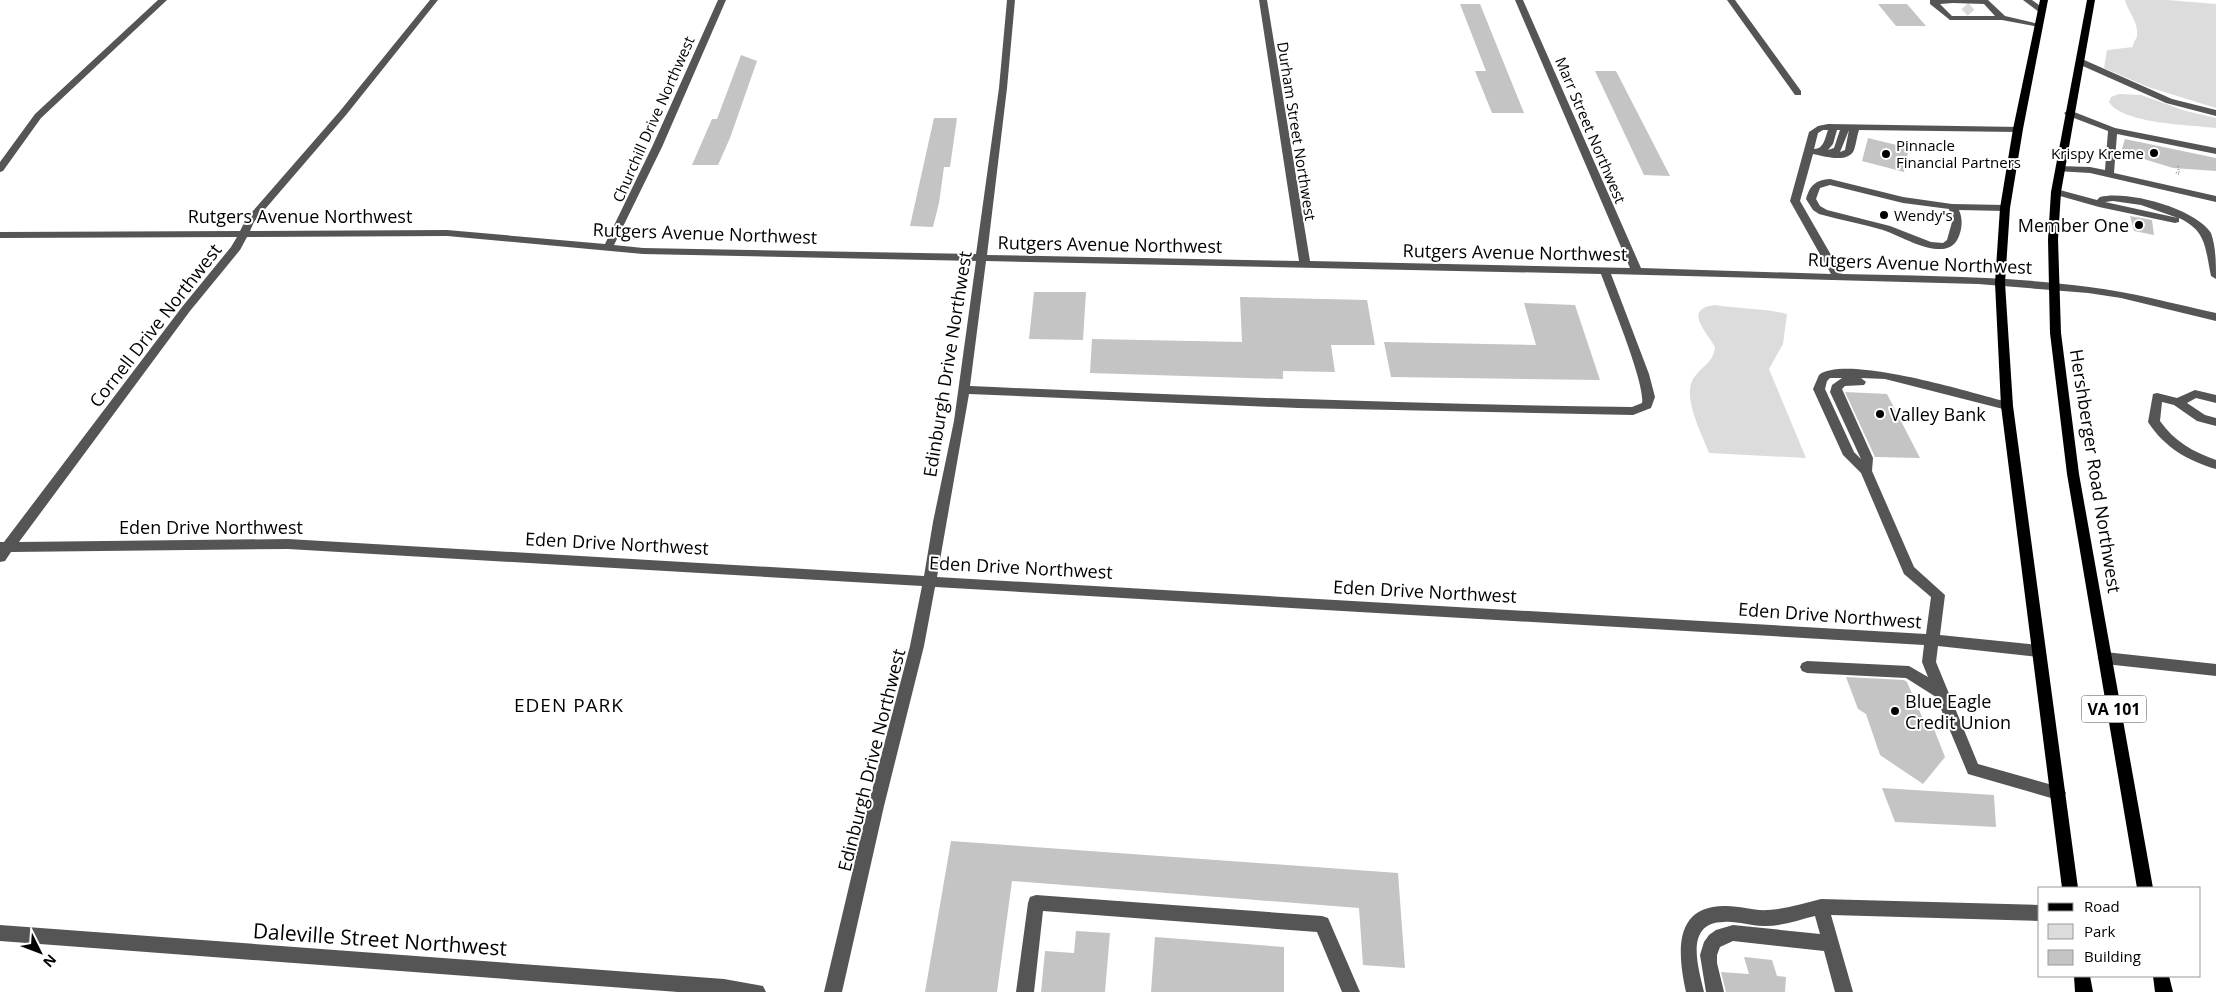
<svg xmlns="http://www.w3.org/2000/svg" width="2216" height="992" font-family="'Open Sans',sans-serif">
<rect width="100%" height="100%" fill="#fff"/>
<!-- green -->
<g fill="#dcdcdc">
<path d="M2125 0H2167L2216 4V108L2148 87 2104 68 2107 50 2133 47C2133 42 2136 40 2137 36 2139 22 2128 12 2125 0Z"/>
<path d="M2119 94 2141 95 2186 111 2216 118V128C2192 125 2122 124 2109 102L2111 97Z"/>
<path d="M1715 305C1739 309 1764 308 1787 314L1783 344 1769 369 1806 458 1709 453C1702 433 1679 393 1696 375 1705 364 1713 362 1715 347 1707 332 1682 309 1715 305Z"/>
</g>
<!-- building -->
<g fill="#c4c4c4">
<polygon points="1460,4 1480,4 1524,113 1492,113 1475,71 1486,71"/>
<polygon points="1878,4 1907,4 1926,26 1896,26"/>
<polygon points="741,55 757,61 730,138 718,165 692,165 712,119 717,119"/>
<polygon points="1595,71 1616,71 1670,176 1644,175"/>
<polygon points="934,118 957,118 950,167 944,167 939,203 933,227 910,226"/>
<polygon points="1868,138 1909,148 1904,172 1862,161"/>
<polygon points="2125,139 2216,158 2216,171 2173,168 2121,152"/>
<polygon points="2130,216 2152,220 2154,235 2134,231"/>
<polygon points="1034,292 1086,292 1083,340 1029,339"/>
<polygon points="1240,297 1367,300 1375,345 1331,345 1335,372 1283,371 1283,379 1090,373 1092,339 1242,342"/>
<polygon points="1524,303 1575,305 1600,380 1391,377 1384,342 1536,345"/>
<polygon points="1845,392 1887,394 1920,458 1875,457"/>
<polygon points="1846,677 1904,680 1907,682 1923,719 1932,724 1945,757 1923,784 1880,755 1866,714 1858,709"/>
<polygon points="1882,788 1994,795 1996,827 1895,822"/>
<polygon points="951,841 1398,873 1405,968 1363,965 1359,908 1012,881 997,992 925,992"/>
<polygon points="1076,931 1110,933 1105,992 1041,992 1045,951 1074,953"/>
<polygon points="1155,937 1284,947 1284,992 1151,992"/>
<polygon points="1744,957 1772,960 1777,976 1786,977 1785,992 1726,992 1721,972 1749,974"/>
</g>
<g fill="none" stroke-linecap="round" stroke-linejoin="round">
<!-- minor-tunnel -->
<polyline stroke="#d9d9d9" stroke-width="9" stroke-dasharray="9 4.5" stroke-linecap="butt" points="1965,6 1973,15"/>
<!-- path -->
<polyline stroke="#777" stroke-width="2.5" stroke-dasharray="0.5 2" stroke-linecap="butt" points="2176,173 2179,174 2178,165"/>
<!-- minor -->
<g fill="#555" fill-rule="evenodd">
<polygon points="158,0 167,0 41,118 3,171 0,172 0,162 35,114"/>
<path d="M430 0H438L346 115 254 222 250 231 447 230 605 244 652 147 718 0H726L662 147 614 245 643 248 976 254 999 88 1007 0H1015L1007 88 987 255 1299 261 1259 0H1267L1310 261 1630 268 1515 0H1523L1641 268 1831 274 1790 201 1809 132 1818 126 1828 124 2021 127V131L2018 132 1859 130C1857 136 1856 144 1854 150 1848 164 1823 156 1813 154L1800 201 1842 274C1924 276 2008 276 2089 287 2132 292 2174 304 2216 313V321L2121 298 2088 293 1978 284 1611 274 1649 374 1655 397 1651 408 1633 415 1298 408 969 394 937 577 1926 634 1931 597 1904 574 1861 473 1843 455 1813 389 1819 375C1846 354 1972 393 2007 402L2013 406 2007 410 1885 379 1861 378 1866 382 1864 385 1845 386 1842 389 1873 458 1872 471 1914 567 1945 595 1940 635 2039 645 2044 647 2046 651 2044 655 2039 657 1938 646 1936 662 1978 764 2063 788 2066 793 2063 798 2058 800 1968 774 1936 697 1906 678 1807 673 1802 671 1800 667 1802 663 1807 661 1909 666 1928 677 1922 662 1924 645 935 587 924 646 884 806 842 992H824L868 806 910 646 922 586 288 549 11 552 5 561 0 562V542H4L182 307 231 247 237 237 0 238V232L240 231 246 219 340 111ZM1823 130H1828C1825 138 1824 149 1814 149L1818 133ZM1837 130H1840L1834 148 1828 150 1833 144ZM1849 130 1845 150 1840 152ZM447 236 643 254 976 261 954 421 933 522 924 576 288 539 19 542 190 311 240 250 247 237ZM986 261 1601 274C1609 296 1646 385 1642 403L1632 407C1411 404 1191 396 970 386ZM1830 378H1842L1832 385 1830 392 1861 459 1854 452 1825 389 1827 381Z"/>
<polygon points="1727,0 1735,0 1801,91 1801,95 1795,95"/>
<path d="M1930 0H1988L2005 16 2043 25 2039 27 2002 20H1950L1930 4ZM1953 3 1984 4 1995 16H1952L1940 4Z"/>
<polygon points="2023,0 2032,0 2046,10 2039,12"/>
<polygon points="2076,59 2082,59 2172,99 2216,110 2216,116 2166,103 2076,63"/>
<polygon points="2069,110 2115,128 2216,148 2216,154 2117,134 2114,173 2216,196 2216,202 2090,173 2056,171 2056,167 2059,166 2090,167 2105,170 2108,131 2066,115 2064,113"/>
<path d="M1830 179 1903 197 1952 204 2005 205 2010 208 2005 211 1959 210C1963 219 1962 228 1959 236 1948 266 1902 236 1883 230 1862 224 1841 220 1819 214L1813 210 1806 199C1810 185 1816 180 1830 179ZM1830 185 1903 203 1949 209 1952 222 1947 240 1943 243 1931 242 1890 226 1827 210 1820 206 1816 199 1820 188Z"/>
<path d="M2056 189 2097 200 2100 197C2127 190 2195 208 2211 233 2216 247 2216 264 2216 279L2211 276C2205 248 2207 231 2179 218V222L2175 223 2099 207 2053 194V190ZM2113 201 2141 205 2178 218 2105 202Z"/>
<path d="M2195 390 2216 395V403L2196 398 2187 403 2205 415 2216 418V426L2197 421 2174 405 2162 402 2160 421C2174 441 2193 452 2216 460V469C2188 461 2164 447 2148 422L2153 394 2157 393 2177 398Z"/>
<polygon points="2105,652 2216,664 2216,676 2105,664 2100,662 2098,658 2100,654"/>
<polygon points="1036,895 1322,916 1328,918 1360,992 1342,992 1317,932 1043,911 1034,992 1016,992 1028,903 1030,897"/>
<path d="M1821 899 2040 905V921L1831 915 1853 992H1835L1824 951 1733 941 1720 947 1717 955V963L1724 992H1706L1700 955 1704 942 1709 935 1716 930 1733 925 1820 934 1815 916C1798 920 1780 927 1763 926 1750 926 1737 921 1724 922 1684 922 1698 967 1704 992H1686C1678 955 1672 905 1726 906 1741 906 1754 911 1768 910 1786 909 1804 903 1821 899Z"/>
<polygon points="0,925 724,979 763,986 766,992 678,992 0,941"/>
</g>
<!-- major -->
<g fill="#000" fill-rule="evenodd">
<polygon points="2040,0 2048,0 2023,129 2010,208 2005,283 2013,406 2078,888 2062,888 2001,406 1995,283 2000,208 2013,129"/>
<polygon points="2087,0 2095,0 2061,192 2058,239 2061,333 2079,474 2153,888 2137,888 2067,474 2050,333 2048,239 2051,192"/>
<polygon points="2074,976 2090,976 2093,992 2075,992"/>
<polygon points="2153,976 2169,976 2173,992 2155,992"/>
</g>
</g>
<!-- markers -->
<g fill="#000" stroke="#fff" stroke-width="2">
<circle cx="2154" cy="153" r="5"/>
<circle cx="1886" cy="154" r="5"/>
<circle cx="1884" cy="215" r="5"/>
<circle cx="2139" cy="225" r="5"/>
<circle cx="1880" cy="414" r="5"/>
<circle cx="1895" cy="711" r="5"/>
</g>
<g text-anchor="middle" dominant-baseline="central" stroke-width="4" stroke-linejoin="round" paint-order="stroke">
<!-- far-street labels -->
<g font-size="15" fill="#000" stroke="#fff">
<text transform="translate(653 119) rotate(-66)">Churchill Drive Northwest</text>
<text transform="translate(1591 130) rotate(67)">Marr Street Northwest</text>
<text transform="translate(1297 131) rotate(81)">Durham Street Northwest</text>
</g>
<!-- far-poi labels -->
<g font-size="15" fill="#000" stroke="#fff" text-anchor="start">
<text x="1896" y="145">Pinnacle<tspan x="1896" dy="17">Financial Partners</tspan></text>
<text x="2144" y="153" text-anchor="end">Krispy Kreme</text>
<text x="1894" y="215">Wendy's</text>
</g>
<!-- shield labels -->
<rect fill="#fff" stroke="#4c4c4c" stroke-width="1" x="2081.5" y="695.5" width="65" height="27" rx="4"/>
<g font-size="16" font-weight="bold" fill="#000">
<text x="2114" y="709">VA 101</text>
</g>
<!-- street labels -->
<g font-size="18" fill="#000" stroke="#fff">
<text x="300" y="216">Rutgers Avenue Northwest</text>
<text transform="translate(705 233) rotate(2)">Rutgers Avenue Northwest</text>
<text transform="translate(1110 244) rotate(1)">Rutgers Avenue Northwest</text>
<text transform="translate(1515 252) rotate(1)">Rutgers Avenue Northwest</text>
<text transform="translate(1920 263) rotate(2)">Rutgers Avenue Northwest</text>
<text transform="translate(155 325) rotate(-52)">Cornell Drive Northwest</text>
<text transform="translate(947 364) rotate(-81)">Edinburgh Drive Northwest</text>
<text transform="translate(2096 471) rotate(81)">Hershberger Road Northwest</text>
<text x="211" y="527">Eden Drive Northwest</text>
<text transform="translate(617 543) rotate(3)">Eden Drive Northwest</text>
<text transform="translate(1021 567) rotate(3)">Eden Drive Northwest</text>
<text transform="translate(1425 591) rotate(3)">Eden Drive Northwest</text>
<text transform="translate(1830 615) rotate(4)">Eden Drive Northwest</text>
<text transform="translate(871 760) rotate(-76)">Edinburgh Drive Northwest</text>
</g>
<!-- poi labels -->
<g font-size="18" fill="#000" stroke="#fff" text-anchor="start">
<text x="2129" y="225" text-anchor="end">Member One</text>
<text x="1890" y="414">Valley Bank</text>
<text x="1905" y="701">Blue Eagle<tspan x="1905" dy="21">Credit Union</tspan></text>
</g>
<!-- neighbourhood labels -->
<g font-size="19" letter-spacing="1" fill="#000" stroke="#fff">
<text x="569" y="705">EDEN PARK</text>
</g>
<!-- near-street labels -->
<g font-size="21" fill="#000" stroke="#fff">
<text transform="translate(380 939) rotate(4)">Daleville Street Northwest</text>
</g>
</g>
<!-- legend -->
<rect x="2038" y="887" width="162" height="90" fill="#ffffff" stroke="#999999"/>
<rect x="2048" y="903" width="25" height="8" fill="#000000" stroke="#999999"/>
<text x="2084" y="912" font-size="15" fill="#000000">Road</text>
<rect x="2048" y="924" width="25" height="15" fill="#dcdcdc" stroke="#999999"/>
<text x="2084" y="937" font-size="15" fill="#000000">Park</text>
<rect x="2048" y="950" width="25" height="15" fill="#c4c4c4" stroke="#999999"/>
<text x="2084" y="962" font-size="15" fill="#000000">Building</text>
<!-- north arrow -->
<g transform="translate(40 952) rotate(132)" stroke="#ffffff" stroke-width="4" paint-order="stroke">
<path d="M0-4L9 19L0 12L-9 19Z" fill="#000000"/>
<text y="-8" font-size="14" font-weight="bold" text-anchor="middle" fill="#000000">N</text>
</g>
</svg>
